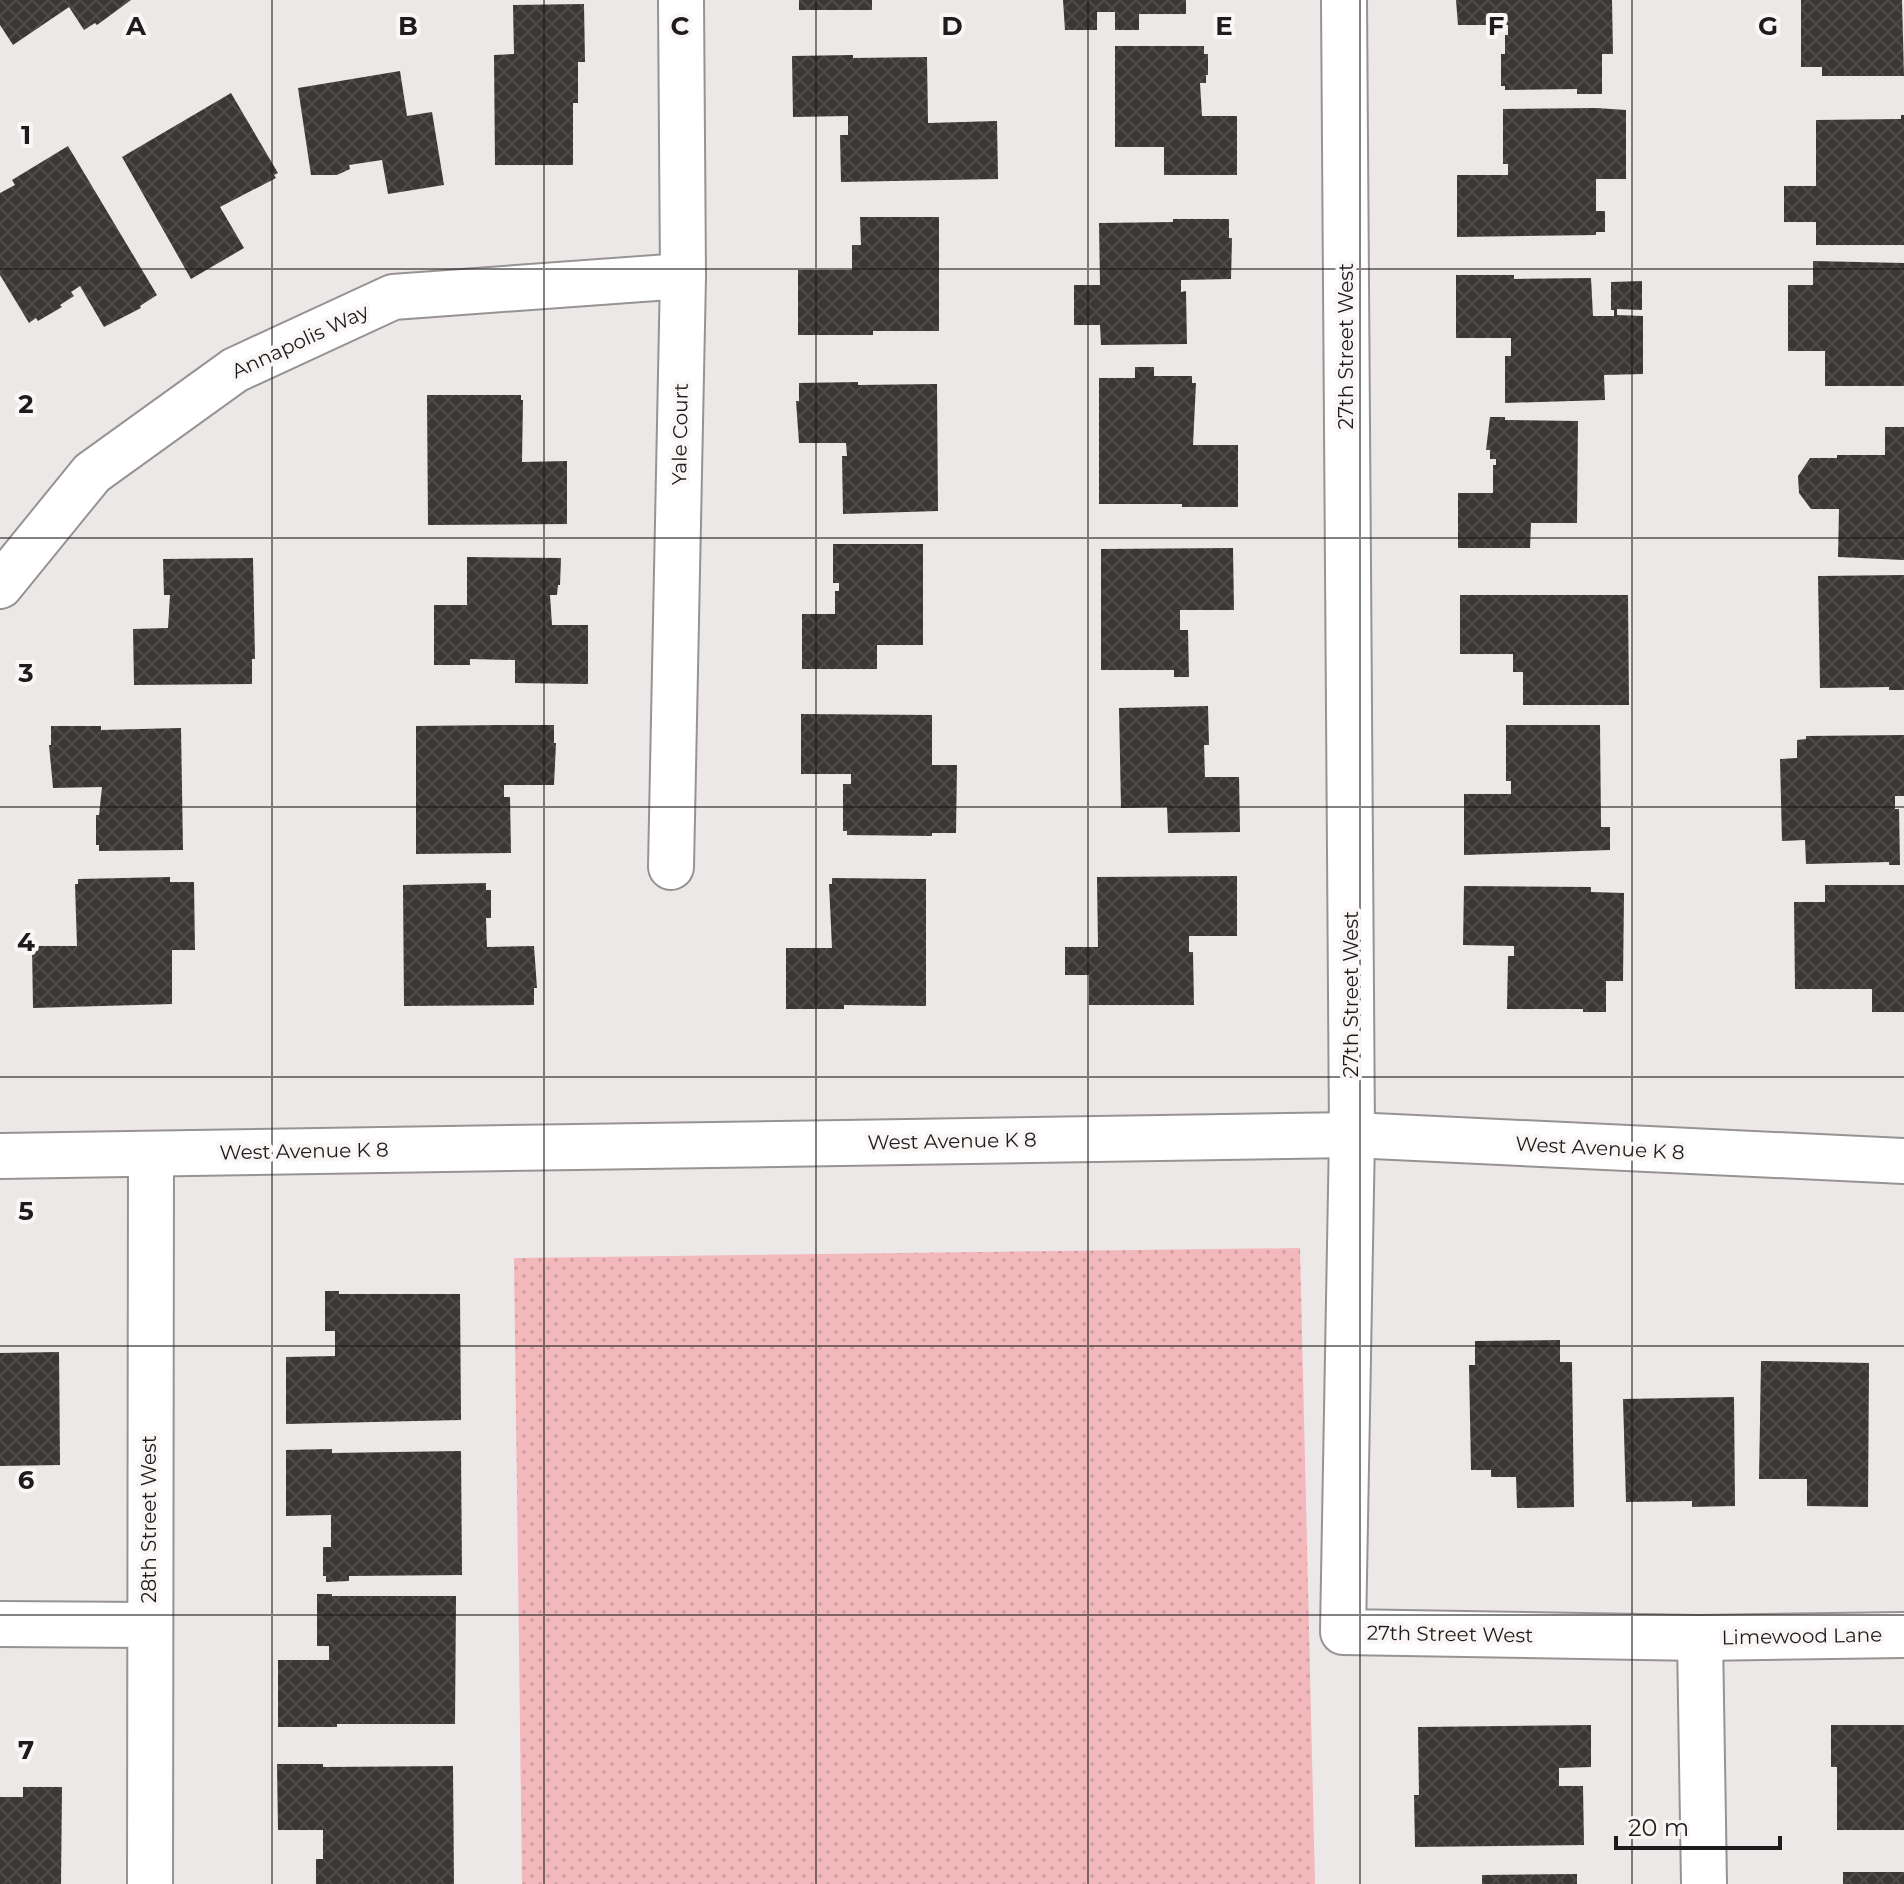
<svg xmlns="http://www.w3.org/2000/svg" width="1904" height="1884" font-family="Montserrat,sans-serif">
<defs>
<pattern id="grass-dots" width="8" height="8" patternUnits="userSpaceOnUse" patternTransform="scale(2)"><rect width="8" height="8" fill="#f3b8bc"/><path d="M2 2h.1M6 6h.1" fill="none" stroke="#d09ea1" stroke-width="1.8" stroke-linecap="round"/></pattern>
<pattern id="building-cross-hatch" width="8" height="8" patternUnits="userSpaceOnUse" patternTransform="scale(2)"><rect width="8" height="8" fill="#3b3737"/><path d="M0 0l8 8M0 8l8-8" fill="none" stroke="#4e4b4b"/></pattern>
</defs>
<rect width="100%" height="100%" fill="#ede8e8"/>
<!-- grass -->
<polygon fill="url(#grass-dots)" points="1300,1248 1315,1884 522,1884 514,1258"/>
<!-- building -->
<g fill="url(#building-cross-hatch)">
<polygon points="0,0 131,0 97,25 95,23 84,30 69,7 13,45 0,25"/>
<rect x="799" y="0" width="73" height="10"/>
<polygon points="1063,0 1186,0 1186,14 1139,14 1139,30 1115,30 1115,12 1097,12 1097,30 1065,30"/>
<polygon points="1456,0 1612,0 1613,54 1602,54 1602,94 1577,94 1577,89 1505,90 1505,86 1501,86 1501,54 1505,54 1505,35 1508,35 1508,25 1458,25"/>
<polygon points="1801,0 1902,0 1904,76 1822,76 1822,67 1801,67"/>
<polygon points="584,4 585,62 578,62 578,103 573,103 573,165 495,165 494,55 514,54 513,5"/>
<polygon points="1115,46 1204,46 1204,54 1208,54 1208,75 1206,75 1206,83 1200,83 1202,116 1237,116 1237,175 1164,175 1164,147 1115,147"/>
<polygon points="853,55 853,58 927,57 928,123 997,121 998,179 841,182 840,135 848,135 848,116 793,117 792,56"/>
<polygon points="400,71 407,116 432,112 444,185 388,194 382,160 349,165 350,169 337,175 311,175 298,88"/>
<polygon points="231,93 278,173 274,175 276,178 220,207 244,248 191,279 122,157"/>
<polygon points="1596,108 1626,110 1626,179 1596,179 1596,211 1605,211 1605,232 1596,232 1596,235 1457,237 1457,175 1508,175 1508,164 1503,164 1503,109"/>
<polygon points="1901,115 1904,115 1904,245 1816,245 1816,222 1784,222 1784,186 1816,186 1816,120 1901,119"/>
<polygon points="68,146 157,295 140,306 141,308 104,327 80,286 71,292 74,296 60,305 62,307 38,321 36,318 29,323 0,275 0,193 15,185 12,180"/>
<polygon points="860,217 939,217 939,331 873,331 873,335 798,335 798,270 852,270 852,245 861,245"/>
<polygon points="1173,219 1229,219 1229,238 1232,238 1231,279 1181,280 1181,292 1186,291 1187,344 1101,345 1100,325 1074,325 1074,285 1100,285 1099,223 1173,222"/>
<polygon points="1813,261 1904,263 1904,386 1825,386 1825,351 1788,351 1788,285 1813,285"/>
<polygon points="1456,275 1514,275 1514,279 1591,278 1593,316 1614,316 1614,310 1611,310 1611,282 1642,281 1642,310 1617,309 1617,315 1643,316 1643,374 1604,375 1605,400 1505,403 1505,356 1511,356 1511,338 1456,338"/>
<polygon points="1135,367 1154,367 1154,376 1192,376 1192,383 1196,383 1193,445 1238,445 1238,507 1182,507 1182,504 1099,504 1099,378 1135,378"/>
<polygon points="858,382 858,385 937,384 938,511 843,514 842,456 847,456 846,443 799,443 796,401 799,401 799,383"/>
<polygon points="427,395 521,395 521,400 523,400 522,462 567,461 567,524 428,525"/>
<polygon points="1490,417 1505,417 1505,420 1578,421 1577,523 1531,523 1530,548 1458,548 1458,493 1493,493 1493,465 1496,465 1496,459 1490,459 1490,450 1486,450"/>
<polygon points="1885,427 1904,427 1904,560 1838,557 1839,509 1811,509 1799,493 1798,476 1810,458 1837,458 1837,455 1885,455"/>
<polygon points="833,544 923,544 923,645 877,645 877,669 802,669 802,614 835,614 835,591 839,591 839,583 833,583"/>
<polygon points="1233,548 1234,610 1180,610 1180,630 1188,630 1189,677 1174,677 1174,670 1101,670 1101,549"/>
<polygon points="467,557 561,558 560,585 558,585 557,595 550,595 552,625 588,625 588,684 515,683 515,660 470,659 470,665 434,665 434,605 467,605"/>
<polygon points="253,558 255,659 252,659 252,684 134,685 133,629 168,628 170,595 164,595 163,559"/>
<polygon points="1904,575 1904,690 1889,690 1889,687 1820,688 1818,576"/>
<polygon points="1460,595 1628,595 1629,705 1523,705 1523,672 1513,672 1513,654 1460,654"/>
<polygon points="1208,706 1209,745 1204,745 1205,777 1239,777 1240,832 1168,833 1167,807 1121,808 1119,708"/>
<polygon points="801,714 932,715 932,765 957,765 956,833 932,833 932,836 847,835 847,831 843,831 843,784 851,784 851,774 801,774"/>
<polygon points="500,725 554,725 554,743 556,743 554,785 504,785 504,797 510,797 511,853 416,854 416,726"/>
<polygon points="1506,725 1600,725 1601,827 1610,827 1610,850 1464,855 1464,794 1511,794 1511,781 1506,781"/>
<polygon points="51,726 101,726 101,730 181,728 183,850 99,851 99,845 96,845 96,815 99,815 102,787 53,788 49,745 51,745"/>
<polygon points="1904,735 1904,796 1895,796 1895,809 1899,809 1900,865 1889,865 1889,862 1806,864 1805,840 1782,841 1780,759 1797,758 1797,740 1806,739 1806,736"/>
<polygon points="1237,876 1237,936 1189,936 1189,952 1193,952 1194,1005 1089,1005 1089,975 1065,975 1065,947 1098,947 1097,877"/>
<polygon points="170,877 170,882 194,882 195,950 172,950 172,1004 33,1008 32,946 77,946 75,884 78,884 78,879"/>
<polygon points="832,878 926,879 926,1006 844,1005 844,1009 786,1009 786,948 832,948 829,884 832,884"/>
<polygon points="486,883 486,890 491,890 491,918 486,918 487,947 534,946 537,988 534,988 534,1005 404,1006 403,885"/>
<polygon points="1825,885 1904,885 1904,1012 1872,1012 1872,989 1795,989 1794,902 1825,902"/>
<polygon points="1464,886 1591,887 1591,892 1624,893 1623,981 1606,981 1606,1012 1583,1012 1583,1009 1507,1009 1508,956 1514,956 1514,946 1463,945"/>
<polygon points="325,1291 339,1291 339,1294 460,1294 461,1420 286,1424 286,1357 335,1356 335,1331 325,1331"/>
<polygon points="1560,1340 1560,1362 1572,1362 1574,1507 1517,1508 1516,1477 1491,1477 1491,1470 1471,1470 1469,1365 1475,1365 1475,1341"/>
<polygon points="59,1352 60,1465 0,1466 0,1353"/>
<polygon points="1761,1361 1869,1363 1868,1507 1807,1506 1807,1479 1759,1479"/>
<polygon points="1734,1397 1735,1506 1692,1507 1692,1501 1626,1502 1623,1399"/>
<polygon points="332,1449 332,1453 461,1451 462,1575 349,1576 349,1581 326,1582 326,1576 323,1576 323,1547 331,1547 331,1515 286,1516 286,1450"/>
<polygon points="317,1594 332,1594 332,1596 456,1596 455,1724 337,1724 337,1727 278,1727 278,1660 329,1660 329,1646 317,1646"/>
<polygon points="1591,1725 1591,1767 1559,1768 1559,1786 1583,1786 1584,1845 1415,1847 1414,1795 1419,1795 1418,1727"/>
<polygon points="1831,1725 1904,1725 1904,1830 1837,1830 1837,1767 1831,1767"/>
<polygon points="277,1764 323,1764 323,1767 453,1766 454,1884 316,1884 316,1859 323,1859 323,1830 278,1830"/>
<polygon points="23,1787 62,1787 61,1884 0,1884 0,1797 23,1797"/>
<rect x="1843" y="1872" width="61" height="12"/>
<polygon points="1577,1874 1577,1884 1482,1884 1482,1875"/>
</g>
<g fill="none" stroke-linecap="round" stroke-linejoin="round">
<defs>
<g id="street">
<polyline points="1344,0 1352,1135 1343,1632 1700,1638 1904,1635"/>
<polyline points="0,586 92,473 235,370 393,297 683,276"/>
<polyline points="671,867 683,276 681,0"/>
<polyline points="0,1624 148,1625"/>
<polyline points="1700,1638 1704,1884"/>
<polyline points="150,1884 151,1154"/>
</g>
<polyline id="secondary" points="0,1156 1352,1135 1904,1161"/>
</defs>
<!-- street casing -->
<use href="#street" stroke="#989393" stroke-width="48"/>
<!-- secondary casing -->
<use href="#secondary" stroke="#989393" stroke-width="48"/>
<!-- street -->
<use href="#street" stroke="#fff" stroke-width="44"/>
<!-- secondary -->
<use href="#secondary" stroke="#fff" stroke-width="44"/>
</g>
<!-- grid -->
<path fill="none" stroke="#1d1b1b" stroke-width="2" stroke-opacity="0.55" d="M272 0V1884M544 0V1884M816 0V1884M1088 0V1884M1360 0V1884M1632 0V1884M0 269H1904M0 538H1904M0 807H1904M0 1077H1904M0 1346H1904M0 1615H1904"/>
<g text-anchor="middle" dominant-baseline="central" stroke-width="8" stroke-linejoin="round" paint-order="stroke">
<!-- street labels -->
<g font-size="20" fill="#1d1b1b" stroke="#fbf6f6">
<text transform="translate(300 341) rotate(-25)">Annapolis Way</text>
<text transform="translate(1346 346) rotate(-90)">27th Street West</text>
<text transform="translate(680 434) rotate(-89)">Yale Court</text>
<text transform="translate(1351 994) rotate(-90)">27th Street West</text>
<text transform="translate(952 1141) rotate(-1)">West Avenue K 8</text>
<text transform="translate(1600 1148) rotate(3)">West Avenue K 8</text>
<text transform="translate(304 1151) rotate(-1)">West Avenue K 8</text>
<text transform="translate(149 1519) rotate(-90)">28th Street West</text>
<text transform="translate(1450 1634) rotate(1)">27th Street West</text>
<text transform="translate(1802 1636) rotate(-1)">Limewood Lane</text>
</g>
</g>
<g font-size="26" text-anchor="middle" font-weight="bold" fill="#1d1b1b" stroke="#fbf6f6" stroke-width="8" stroke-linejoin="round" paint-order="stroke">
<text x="136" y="35">A</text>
<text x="408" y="35">B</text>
<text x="680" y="35">C</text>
<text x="952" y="35">D</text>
<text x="1224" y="35">E</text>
<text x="1496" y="35">F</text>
<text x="1768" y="35">G</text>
<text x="26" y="144">1</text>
<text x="26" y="413">2</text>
<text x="26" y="682">3</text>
<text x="26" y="951">4</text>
<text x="26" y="1220">5</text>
<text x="26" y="1489">6</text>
<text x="26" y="1759">7</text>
</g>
<!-- scale -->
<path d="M1616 1836v12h164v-12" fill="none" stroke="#1d1b1b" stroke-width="4"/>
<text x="1628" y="1836" font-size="24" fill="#1d1b1b" stroke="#fbf6f6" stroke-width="6" paint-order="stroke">20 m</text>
</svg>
